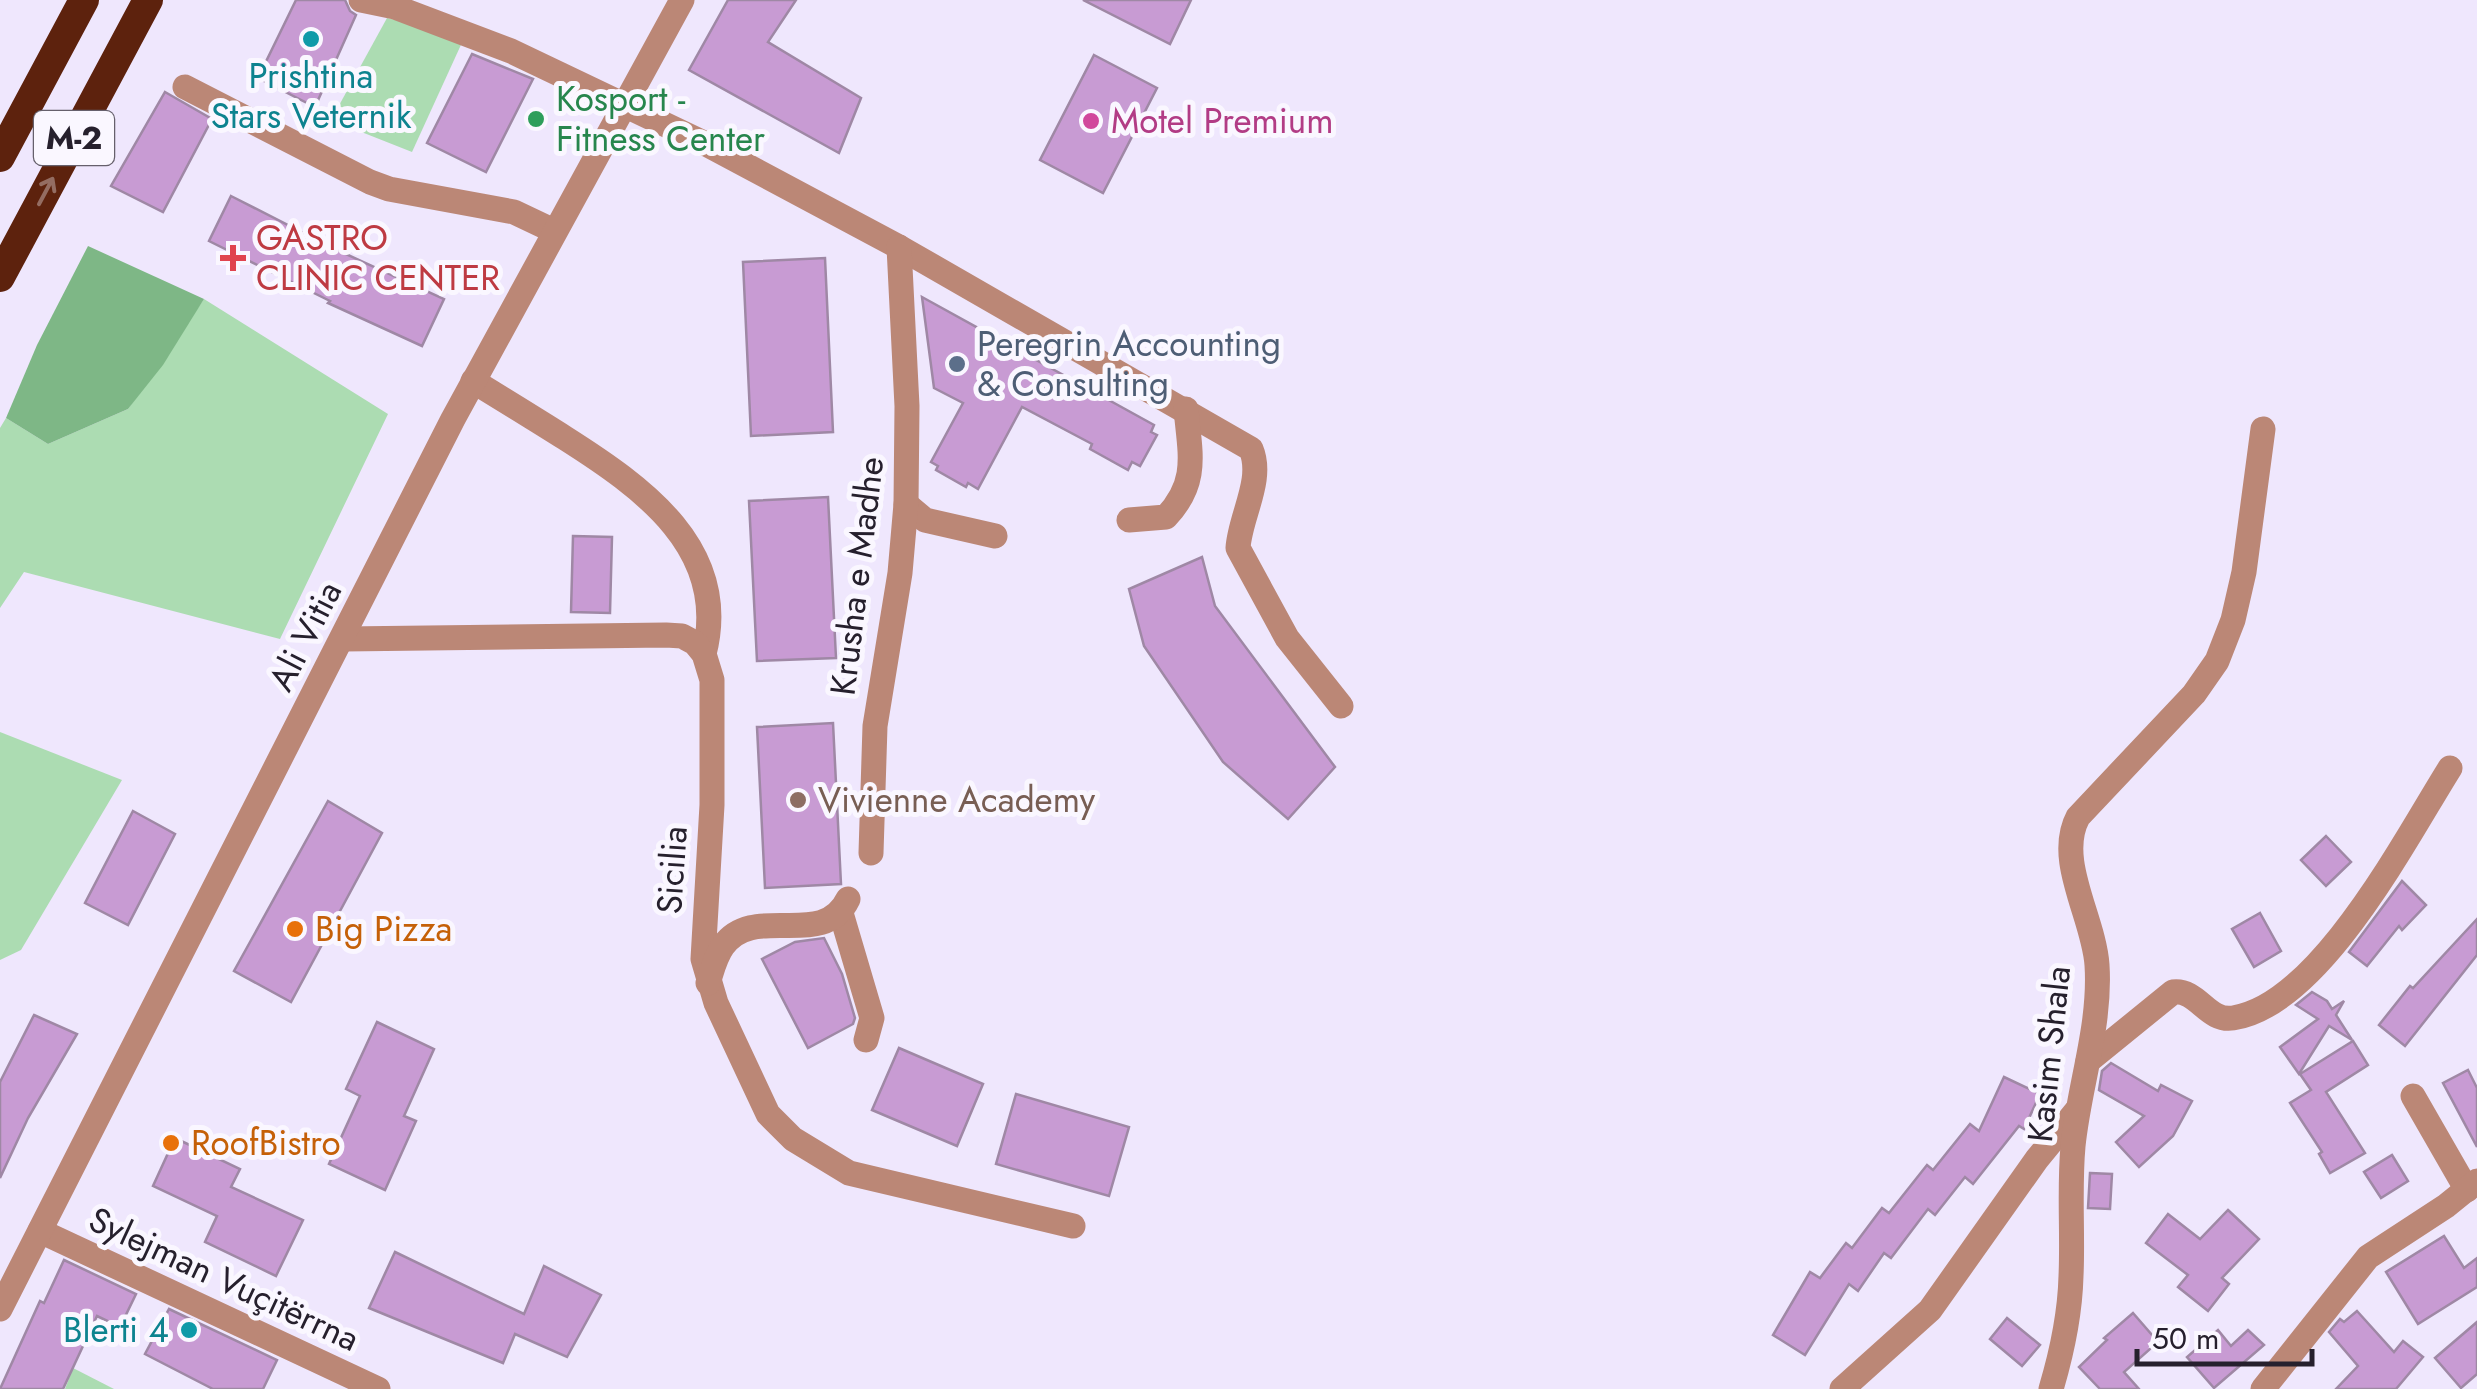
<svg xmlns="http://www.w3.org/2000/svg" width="2477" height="1389" font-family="Jost,sans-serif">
<rect width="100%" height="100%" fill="#efe7fd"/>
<!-- green -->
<g fill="#acdcb2">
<polygon points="387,18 465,36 412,152 331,120"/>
<polygon points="204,299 388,414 280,639 24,572 0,608 0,428 6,418 48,444 128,409"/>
<polygon points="0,732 122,780 21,950 0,960"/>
<polygon points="73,1368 114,1389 65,1389"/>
</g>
<!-- forest -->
<polygon fill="#7eb786" points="88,246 204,299 163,365 128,409 48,444 6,418 37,345"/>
<!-- building -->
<g fill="#c89bd3" stroke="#9f88a5" stroke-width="2.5">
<polygon points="296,0 345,0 350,11 356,15 315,107 258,78"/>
<polygon points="728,0 796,0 768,42 861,98 839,153 689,70"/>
<polygon points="1083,0 1191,0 1170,44"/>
<polygon points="472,54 533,79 486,172 427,143"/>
<polygon points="1094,55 1157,88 1103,193 1040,160"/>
<polygon points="165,92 212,119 163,212 111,186"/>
<polygon points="231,196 335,249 444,299 422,346 328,303 330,301 209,241"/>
<polygon points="825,258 833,432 751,436 743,262"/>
<polygon points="922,297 1154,425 1151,432 1157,435 1140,466 1132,462 1128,470 1090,449 1092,444 1022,407 978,489 968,483 966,487 936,470 938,466 931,462 963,403 934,388"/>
<polygon points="828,497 836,658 757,661 749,501"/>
<polygon points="573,536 612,537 610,613 571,612"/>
<polygon points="1202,557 1215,606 1335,767 1288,819 1223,762 1144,646 1129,589"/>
<polygon points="833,723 841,884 765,888 757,727"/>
<polygon points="328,801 382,833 291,1002 234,971"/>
<polygon points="133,811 175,834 128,925 85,903"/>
<polygon points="2326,836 2351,862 2326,886 2301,860"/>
<polygon points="2402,881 2426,905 2402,930 2399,926 2367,966 2349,952"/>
<polygon points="2260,913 2281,951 2254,967 2232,929"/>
<polygon points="2477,919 2477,955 2405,1046 2379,1025 2410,986 2413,988"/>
<polygon points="824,938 842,974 855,1018 853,1024 808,1048 762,959 795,942"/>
<polygon points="2312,992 2327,1001 2332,1009 2344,1001 2336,1015 2352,1040 2329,1026 2299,1074 2280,1047 2318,1019 2296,1005"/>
<polygon points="34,1015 77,1034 28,1118 0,1178 0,1082"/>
<polygon points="377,1022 434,1049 404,1116 416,1121 385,1190 329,1164 360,1096 346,1089"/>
<polygon points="2353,1041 2368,1065 2326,1092 2365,1153 2330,1173 2319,1154 2322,1152 2290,1103 2311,1090 2300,1074"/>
<polygon points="899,1048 983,1084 957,1146 872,1110"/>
<polygon points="2111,1063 2158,1091 2161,1085 2192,1101 2173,1136 2139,1167 2116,1142 2144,1116 2099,1090 2102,1071"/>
<polygon points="2468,1070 2477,1088 2477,1147 2443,1083"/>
<polygon points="2004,1077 2040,1094 2024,1129 2019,1126 1973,1184 1965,1177 1935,1215 1928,1209 1891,1258 1884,1253 1858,1291 1849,1284 1805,1355 1773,1335 1810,1272 1820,1278 1846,1243 1852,1248 1882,1208 1889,1213 1927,1165 1933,1170 1970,1124 1979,1131"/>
<polygon points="1016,1094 1129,1127 1109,1196 996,1164"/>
<polygon points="175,1138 240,1169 231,1187 303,1220 276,1276 205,1242 217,1216 153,1186"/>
<polygon points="2392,1155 2408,1181 2381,1198 2364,1172"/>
<polygon points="2090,1173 2112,1174 2110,1209 2088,1208"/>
<polygon points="2228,1210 2259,1239 2222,1278 2229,1284 2208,1311 2178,1287 2188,1275 2146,1243 2168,1214 2200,1239"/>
<polygon points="2444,1236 2464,1268 2477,1258 2477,1287 2418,1324 2386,1272"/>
<polygon points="395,1252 524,1314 544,1266 601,1295 567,1357 515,1334 503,1363 369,1308"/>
<polygon points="64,1260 136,1294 120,1327 97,1316 63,1389 0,1389 40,1301 44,1303"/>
<polygon points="169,1309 277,1360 263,1389 213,1389 145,1354"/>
<polygon points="2357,1311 2394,1352 2403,1341 2423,1357 2396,1389 2336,1389 2358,1366 2329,1332 2340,1319 2344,1322"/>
<polygon points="2133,1313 2158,1342 2124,1372 2139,1389 2100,1389 2079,1367 2107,1340 2104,1338"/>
<polygon points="2007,1318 2040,1345 2022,1366 1990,1339"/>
<polygon points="2477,1322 2477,1374 2461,1388 2435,1358"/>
<polygon points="2218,1330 2231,1346 2248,1330 2264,1345 2214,1388 2187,1357"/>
</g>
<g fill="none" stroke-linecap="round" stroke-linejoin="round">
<!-- minor -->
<g stroke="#bb8776" stroke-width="25">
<path d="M361 0 395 7 511 51 708 145 899 247 1251 449C1264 480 1240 516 1238 548L1287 638 1341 706"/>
<polyline points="185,87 370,182 389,189 514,212 554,231"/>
<path d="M473 381C504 400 535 419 565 438 642 487 731 549 704 654"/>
<polyline points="906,504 925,520 995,536"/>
<path d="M1129 520 1166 517C1199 482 1190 454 1186 409"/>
<polyline points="344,639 666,635 682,636 695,643 704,654 712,680 712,805 703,959 716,1003 768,1114 793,1139 849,1173 1073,1226"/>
<polyline points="871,853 875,726 900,573 906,504 907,406 899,247"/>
<polyline points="841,913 872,1018 866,1040"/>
<path d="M708 983C712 971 715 957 723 946 754 902 823 951 848 899"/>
<path d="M2088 1061 2173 992C2198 989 2207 1022 2233 1018 2320 1005 2407 836 2450 768"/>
<polyline points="2413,1096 2467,1190"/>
<polyline points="40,1231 378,1389"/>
<polyline points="0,1309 453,419 682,0"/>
<polyline points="1842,1389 1930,1310 2037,1159 2078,1109"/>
<path d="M2051 1389C2062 1352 2070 1315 2071 1276 2073 1233 2069 1190 2073 1146 2079 1086 2101 1026 2097 965 2094 918 2055 860 2078 817L2194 694 2217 661 2233 620 2244 572 2263 429"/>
<polyline points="2263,1389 2368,1257 2446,1206 2477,1181"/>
</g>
<!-- highway -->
<g stroke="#5d220d" stroke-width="30">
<polyline points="0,157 84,0"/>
<polyline points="0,277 148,0"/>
</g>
</g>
<!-- one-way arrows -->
<defs><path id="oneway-shaft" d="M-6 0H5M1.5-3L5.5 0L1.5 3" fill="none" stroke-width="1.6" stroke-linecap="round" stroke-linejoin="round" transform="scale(2.5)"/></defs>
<use stroke="#946d62" href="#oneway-shaft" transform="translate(46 191) rotate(-62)"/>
<!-- markers -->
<g fill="#0f9aa8" stroke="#faf7ff" stroke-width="4">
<circle cx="311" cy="39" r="10"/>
<circle cx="189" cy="1330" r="10"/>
</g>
<circle fill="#2e9e5b" stroke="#faf7ff" stroke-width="4" cx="536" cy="119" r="10"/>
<circle fill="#d1479c" stroke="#faf7ff" stroke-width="4" cx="1091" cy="121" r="10"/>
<path fill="#e0444e" stroke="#faf7ff" stroke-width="4" d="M228 243h10v10h10v10h-10v10h-10v-10h-10v-10h10z"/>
<circle fill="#5c6f8a" stroke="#faf7ff" stroke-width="4" cx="957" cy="364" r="10"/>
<circle fill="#8d6e63" stroke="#faf7ff" stroke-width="4" cx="798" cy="800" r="10"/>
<g fill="#e8710a" stroke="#faf7ff" stroke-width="4">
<circle cx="295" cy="929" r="10"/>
<circle cx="171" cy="1143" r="10"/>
</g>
<g text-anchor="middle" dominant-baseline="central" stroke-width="10" stroke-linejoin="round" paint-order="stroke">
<!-- shield labels -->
<rect fill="#faf7ff" stroke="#66606c" stroke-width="2.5" x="34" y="111" width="80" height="54" rx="8"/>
<g font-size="32" font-weight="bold" fill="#26202d">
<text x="74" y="138">M-2</text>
</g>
<!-- culture labels -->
<g font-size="35" fill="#0d838f" stroke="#faf7ff">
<text x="311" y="76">Prishtina<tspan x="311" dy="40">Stars Veternik</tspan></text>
<text x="169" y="1330" text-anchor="end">Blerti 4</text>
</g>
<!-- leisure labels -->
<g font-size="35" fill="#27864d" stroke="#faf7ff" text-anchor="start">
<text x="556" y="99">Kosport -<tspan x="556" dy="40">Fitness Center</tspan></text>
</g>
<!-- hotel labels -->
<g font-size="35" fill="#b23c85" stroke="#faf7ff" text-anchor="start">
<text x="1111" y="121">Motel Premium</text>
</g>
<!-- health labels -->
<g font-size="35" fill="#be3a42" stroke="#faf7ff" text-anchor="start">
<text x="256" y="238">GASTRO<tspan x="256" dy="40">CLINIC CENTER</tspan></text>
</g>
<!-- service labels -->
<g font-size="35" fill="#4e5e75" stroke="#faf7ff" text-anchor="start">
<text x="977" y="344">Peregrin Accounting<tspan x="977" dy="40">&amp; Consulting</tspan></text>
</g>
<!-- street labels -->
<g font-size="35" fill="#26202d" stroke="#faf7ff">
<text transform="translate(857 576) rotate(-83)">Krusha e Madhe</text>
<text transform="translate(305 636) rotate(-63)">Ali Vitia</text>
<text transform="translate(672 870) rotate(-86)">Sicilia</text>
<text transform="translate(2049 1054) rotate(-84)">Kasim Shala</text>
<text transform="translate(224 1279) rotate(25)">Sylejman Vuçitërrna</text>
</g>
<!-- education labels -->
<g font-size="35" fill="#785e54" stroke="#faf7ff" text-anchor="start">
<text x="818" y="800">Vivienne Academy</text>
</g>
<!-- food labels -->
<g font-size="35" fill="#c56008" stroke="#faf7ff" text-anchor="start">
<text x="315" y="929">Big Pizza</text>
<text x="191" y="1143">RoofBistro</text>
</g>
</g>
<!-- scale -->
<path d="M2137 1349v15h175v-15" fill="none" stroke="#26202d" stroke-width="5"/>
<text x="2152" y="1349" font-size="30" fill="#26202d" stroke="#faf7ff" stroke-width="8" paint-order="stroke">50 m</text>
</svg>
